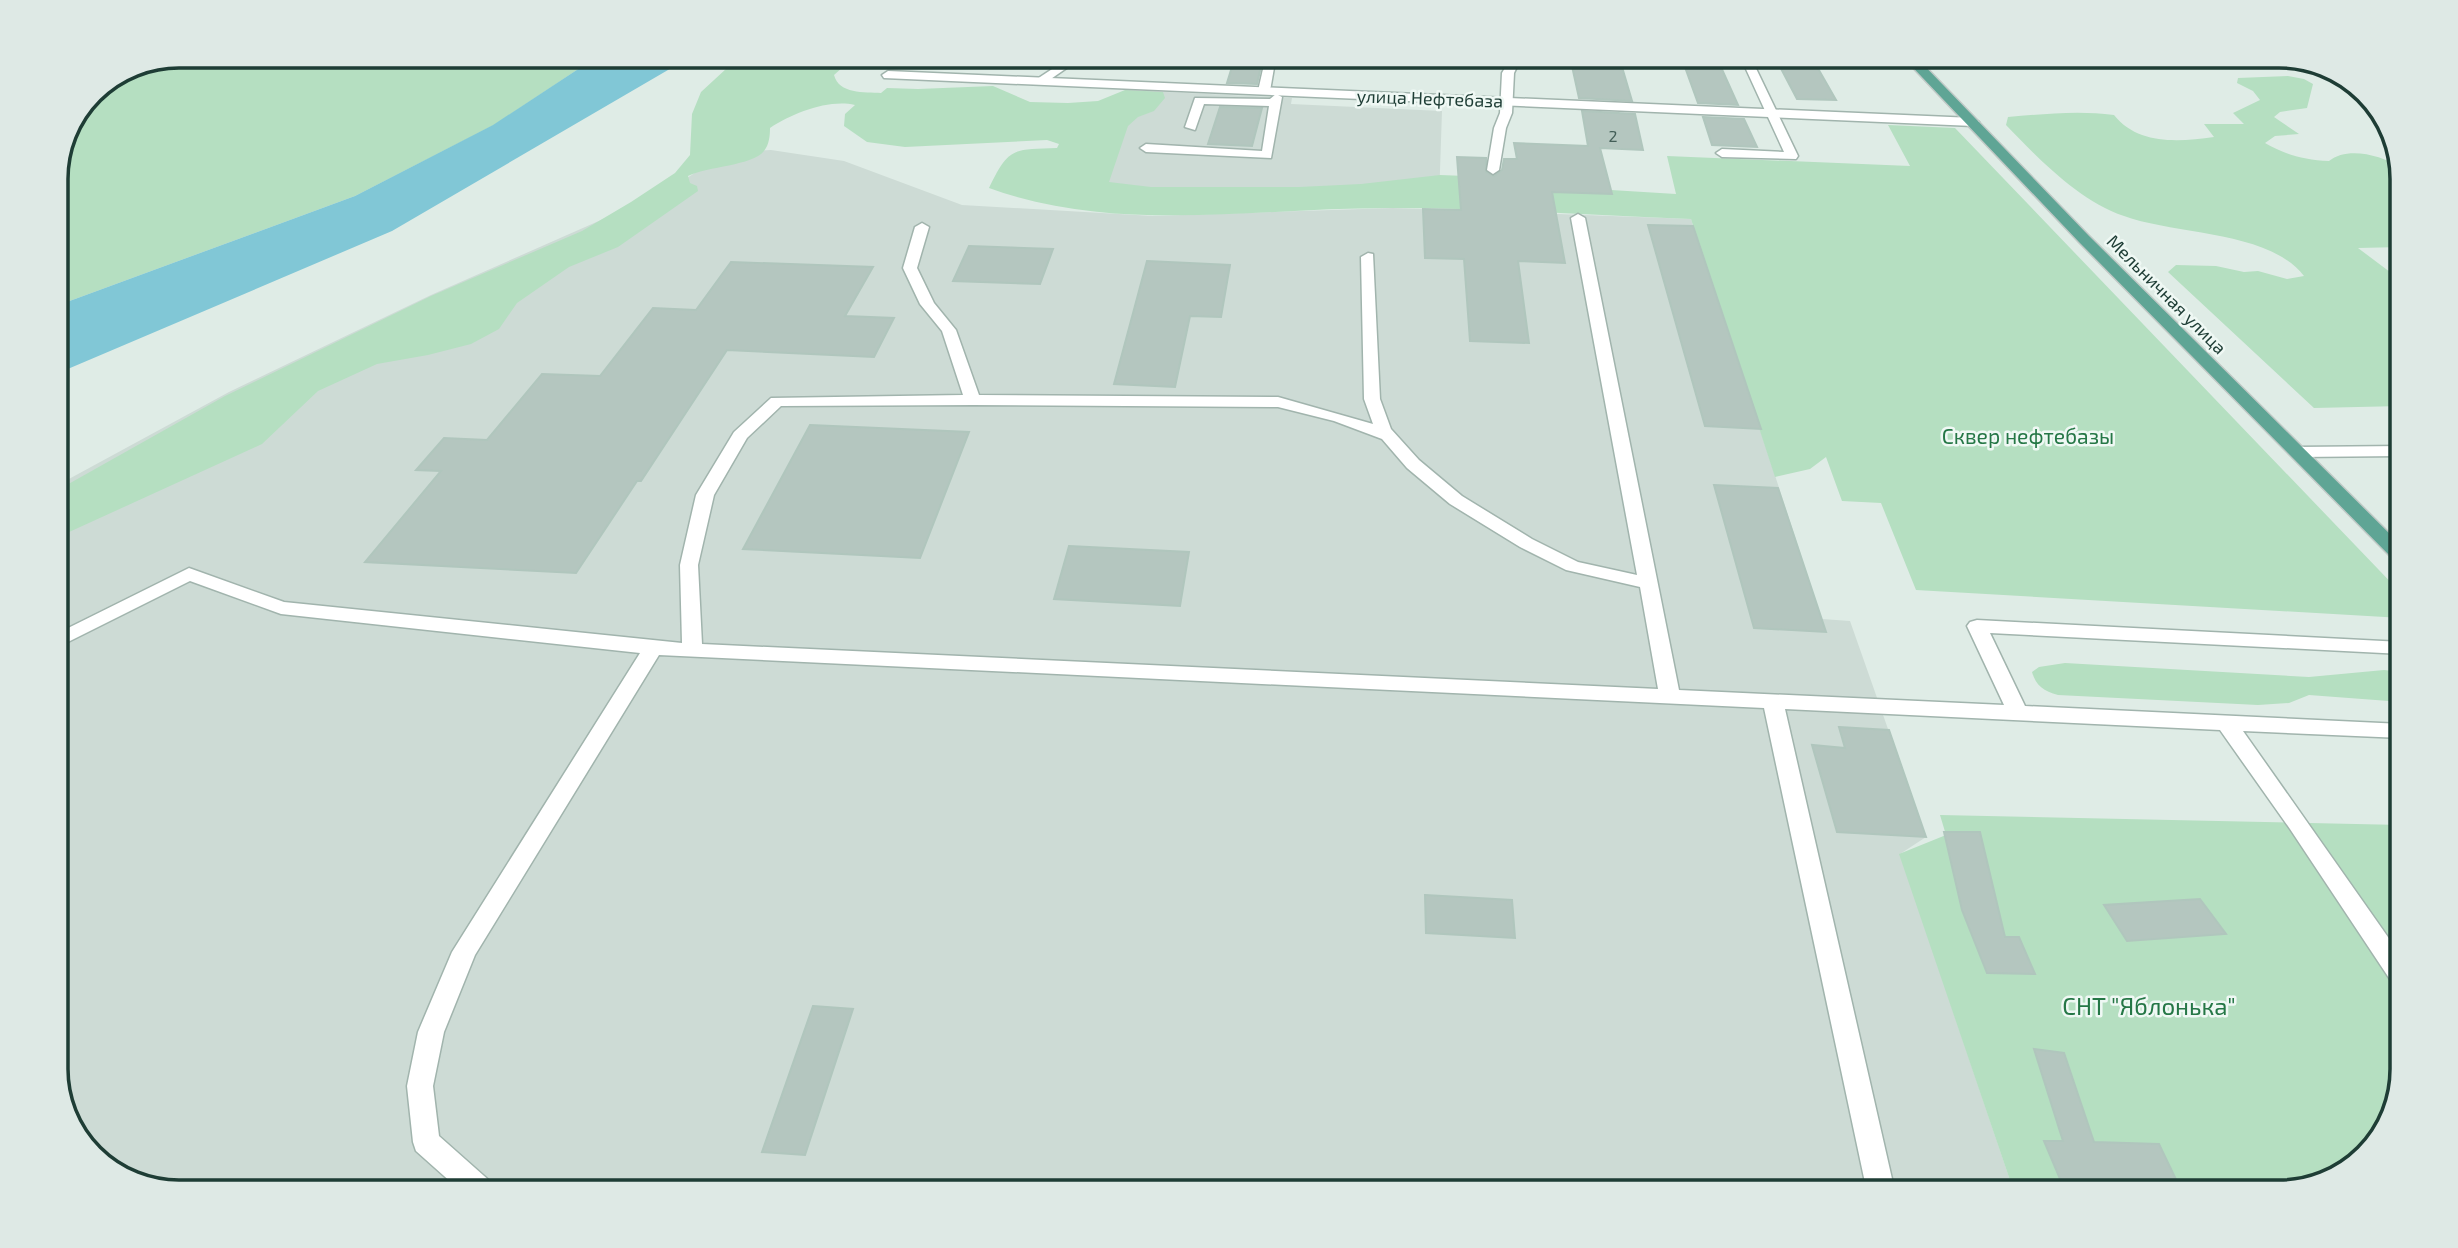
<svg xmlns="http://www.w3.org/2000/svg" width="2458" height="1248" font-family="'Exo 2',sans-serif">
<rect width="100%" height="100%" fill="#dfece6"/>
<!-- built -->
<g fill="#cddbd5">
<polygon points="1125,90 1292,98 1291,104 1442,111 1439,200 1078,194"/>
<polygon points="771,150 844,161 962,205 1153,216 1393,208 1691,219 1822,619 1850,621 1926,837 1900,854 2014,1192 179,1192 125,1179 77,1137 56,1077 56,486 229,392 431,295 669,190 726,152"/>
</g>
<!-- green -->
<g fill="#b5dfc1">
<polygon points="179,56 598,56 494,125 355,196 56,306 56,172 92,92 133,65"/>
<path d="M740 56H897L843 67 834 75C839 94 864 92 881 93L887 88 918 89 993 86 1030 102 1068 103 1098 101 1125 90 1163 92 1165 98 1154 111 1138 117 1128 126 1109 182 1151 187H1299L1361 184 1440 175 1466 176 1499 190 1611 194V190L1676 194 1667 156 1910 166 1888 125 1955 128 2402 594V618L1916 590 1881 503 1842 501 1826 457 1810 469 1775 477 1691 219C1592 215 1493 208 1394 208 1259 207 1120 235 989 188 1009 146 1013 150 1057 148L1059 144 1047 140 905 147 867 142 844 126 845 114 855 105C828 99 793 113 770 128 770 136 769 145 764 151 752 166 708 166 688 176L690 183 697 186 698 191 618 247 569 267 517 303 499 329 471 344 428 355 377 364 318 391 262 444 56 538V491L225 396 431 296 582 231 631 202 675 173 690 155 692 114 701 92Z"/>
<path d="M2288 76 2304 79 2313 84 2307 108 2280 112 2274 117 2299 134 2275 136 2265 143C2286 155 2304 160 2329 161 2347 146 2381 155 2400 167L2402 247 2358 248 2402 281V406L2314 408 2168 272 2176 265 2216 266 2244 272 2258 271 2287 279 2304 276C2268 230 2175 235 2124 216 2078 200 2039 159 2006 125L2008 117C2044 114 2078 110 2114 115 2138 145 2178 142 2214 137L2204 124H2244L2233 113 2260 100 2253 91 2237 83 2238 78Z"/>
<path d="M2065 663 2309 677 2384 670 2402 672V702L2309 695 2289 703 2258 705 2058 695C2044 691 2036 686 2032 672L2039 667Z"/>
<polygon points="1940,815 2402,825 2402,1069 2389,1123 2347,1171 2279,1192 2014,1192 1899,854 1946,835"/>
</g>
<!-- water -->
<polygon fill="#81c7d6" points="598,56 692,56 392,231 56,374 56,306 355,196 493,125"/>
<!-- building -->
<g fill="#b4c6bf" stroke="#b0c6bd" stroke-width="2">
<polygon points="1681,56 1716,56 1738,105 1698,103"/>
<polygon points="1235,57 1263,58 1257,84 1227,83"/>
<polygon points="1775,57 1812,58 1836,100 1797,99"/>
<polygon points="1572,66 1622,67 1632,101 1579,98"/>
<polygon points="1220,107 1262,108 1252,146 1208,144"/>
<polygon points="1582,111 1635,114 1643,150 1600,148 1612,194 1552,192 1565,263 1518,261 1529,343 1470,341 1464,259 1425,258 1423,209 1461,210 1457,157 1486,158 1486,172 1494,176 1502,170 1504,159 1517,159 1514,143 1588,146"/>
<polygon points="1703,117 1744,119 1757,147 1712,145"/>
<polygon points="1648,225 1693,226 1761,429 1705,426"/>
<polygon points="969,246 1053,249 1040,284 953,281"/>
<polygon points="1147,261 1230,265 1221,317 1190,316 1175,387 1114,384"/>
<polygon points="731,262 873,267 845,316 894,318 874,357 727,350 641,481 637,481 576,573 365,562 441,471 416,470 444,438 487,440 542,374 600,376 653,308 696,310"/>
<polygon points="810,425 969,432 920,558 743,549"/>
<polygon points="1714,485 1778,488 1826,632 1754,628"/>
<polygon points="1069,546 1189,552 1180,606 1054,599"/>
<polygon points="1839,727 1889,730 1926,837 1837,832 1812,745 1845,748"/>
<polygon points="1944,832 1980,832 2005,937 2019,937 2035,974 1987,973 1962,910"/>
<polygon points="1425,895 1512,900 1515,938 1426,933"/>
<polygon points="2200,899 2226,934 2127,941 2104,905"/>
<polygon points="813,1006 853,1009 805,1155 762,1152"/>
<polygon points="2034,1049 2064,1053 2094,1142 2159,1144 2181,1190 2063,1186 2044,1141 2063,1141"/>
</g>
<g fill="none" stroke-linecap="round" stroke-linejoin="round">
<defs>
<g id="service">
<polygon points="1072,56 1084,56 1045,83 1037,83 1037,79"/>
<polygon points="1266,56 1276,56 1270,91 1264,94 1258,91"/>
<polygon points="1512,56 1522,56 1514,73 1512,113 1506,128 1499,170 1493,174 1487,170 1494,128 1500,113 1502,73"/>
<polygon points="1740,56 1750,56 1798,156 1796,159 1722,157 1716,153 1722,149 1784,152"/>
<path d="M2307 63 2326 67C2321 70 2308 69 2307 63Z"/>
<polygon points="1276,94 1282,97 1271,158 1146,152 1140,148 1146,144 1262,151 1269,106 1204,104 1195,130 1185,127 1195,98 1270,99"/>
<path d="M1578 214 1585 218 1679 690 2004 705 1967 626 1970 622 1977 620 2402 642V654L1990 633 2025 706 2402 724V738L2243 731 2402 957V987L2393 984 2290 829 2220 730 1785 709 1895 1192H1867L1764 708 659 655 475 955 444 1032 433 1086 439 1136 492 1183 496 1192H462L416 1151 413 1142 407 1086 418 1032 452 952 640 653 281 614 190 581 56 648V634L189 568 284 602 682 643 680 565 696 495 734 432 771 398 963 395 942 331 920 304 903 268 915 227 922 223 929 227 917 268 934 303 956 330 979 395 1278 397 1373 424 1364 399 1361 257 1368 253 1373 254 1380 399 1391 429 1419 460 1462 496 1532 539 1578 562 1637 575 1571 218ZM973 405 1278 407 1334 421 1382 439 1407 468 1450 504 1520 547 1566 570 1640 587 1658 689 702 644 698 565 714 495 747 438 781 406Z"/>
<polygon points="2402,446 2402,456 2298,457 2290,452 2298,447"/>
</g>
<polygon id="minor" points="888,71 1973,118 1979,122 1973,126 884,78 882,75"/>
<polygon id="primary" points="1902,56 1915,56 2089,236 2402,546 2402,563 2395,561 2079,242"/>
</defs>
<!-- service casing -->
<use href="#service" stroke="#a1b4ad" stroke-width="3"/>
<!-- minor casing -->
<use href="#minor" stroke="#a1b4ad" stroke-width="3"/>
<!-- primary casing -->
<use href="#primary" stroke="#c0c9c6" stroke-width="3"/>
<!-- service -->
<use href="#service" fill="#fff" fill-rule="evenodd"/>
<!-- minor -->
<use href="#minor" fill="#fff" fill-rule="evenodd"/>
<!-- primary -->
<use href="#primary" fill="#5fa595" fill-rule="evenodd"/>
</g>
<g text-anchor="middle" dominant-baseline="central" stroke-width="5" stroke-linejoin="round" paint-order="stroke">
<!-- far-number labels -->
<g font-size="16" fill="#445f58">
<text x="1613" y="135">2</text>
</g>
<!-- far-street labels -->
<g font-size="18" fill="#1e3d35" stroke="#eff8f4">
<text transform="translate(1430 98) rotate(2)">улица Нефтебаза</text>
<text transform="translate(2167 294) rotate(45)">Мельничная улица</text>
</g>
<!-- park labels -->
<g font-size="21" fill="#257746" stroke="#eff8f4">
<text x="2028" y="435">Сквер нефтебазы</text>
</g>
<!-- near-park labels -->
<g font-size="24" fill="#257746" stroke="#eff8f4">
<text x="2149" y="1005">СНТ "Яблонька"</text>
</g>
</g>
<!-- crop -->
<path d="M0 0H2458V1248H0ZM179 68H2279A111 111 0 0 1 2390 179V1069A111 111 0 0 1 2279 1180H179A111 111 0 0 1 68 1069V179A111 111 0 0 1 179 68Z" fill="#dee9e5" fill-rule="evenodd"/>
<path fill="none" stroke="#1e3d35" stroke-width="3.5" d="M179 68H2279A111 111 0 0 1 2390 179V1069A111 111 0 0 1 2279 1180H179A111 111 0 0 1 68 1069V179A111 111 0 0 1 179 68Z"/>
</svg>
